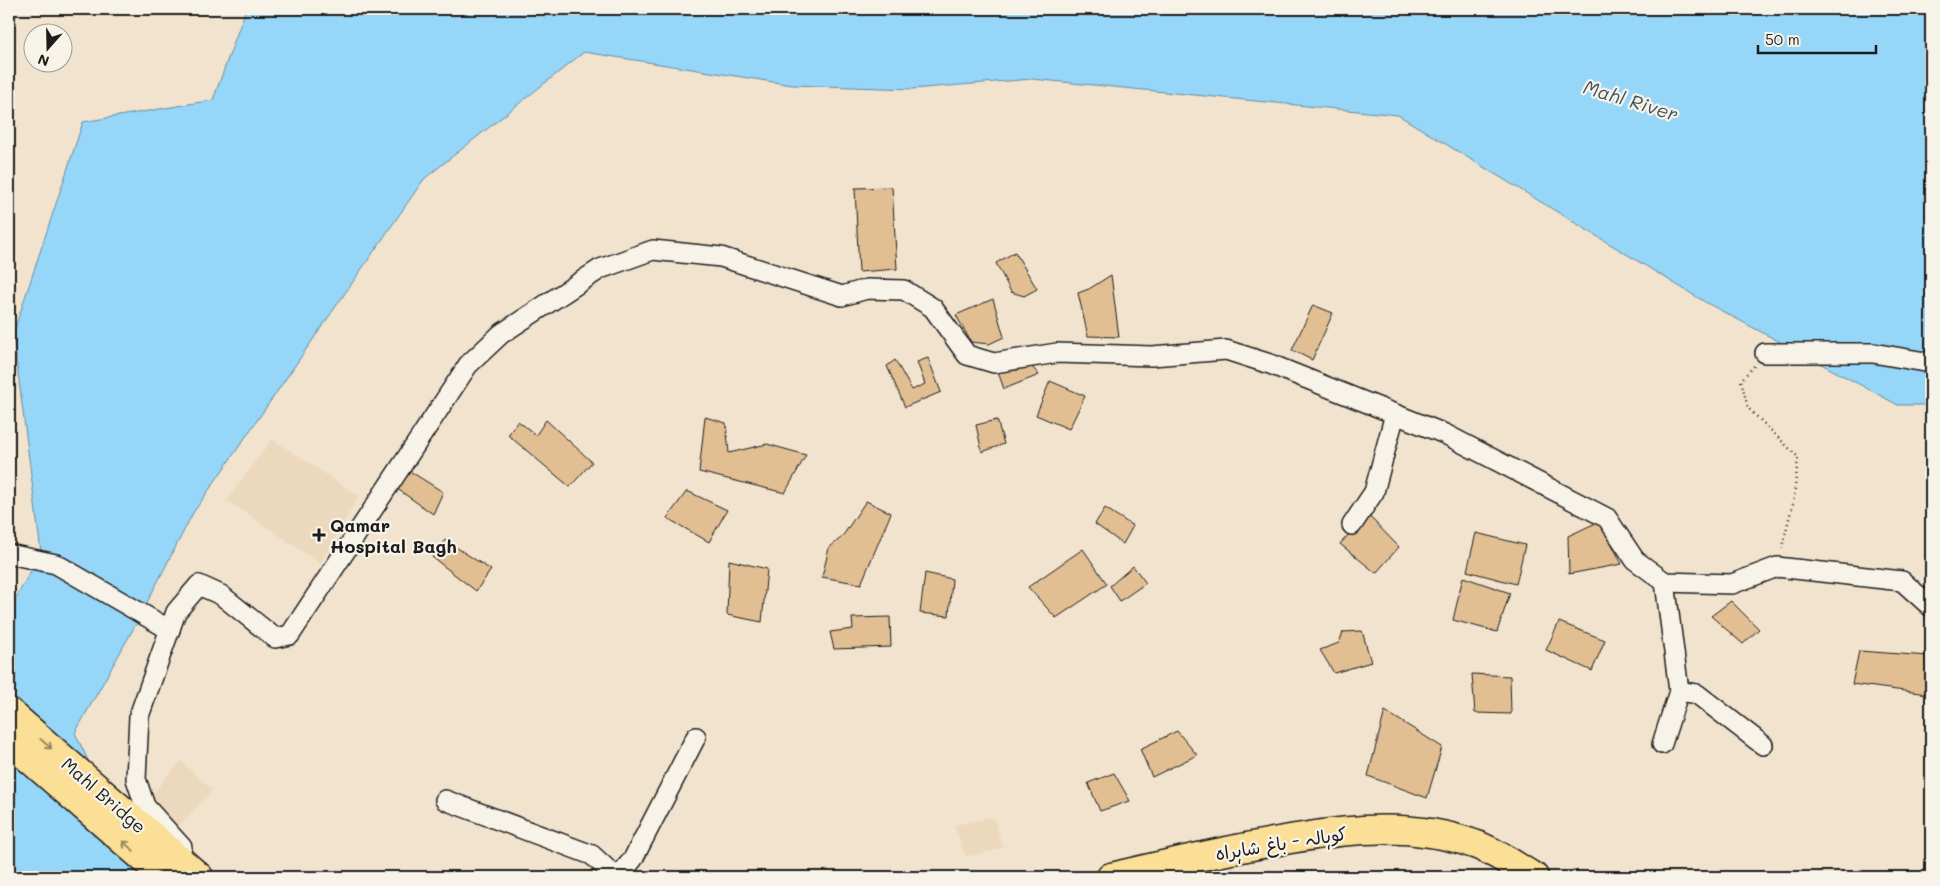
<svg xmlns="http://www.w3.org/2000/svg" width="1940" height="886" font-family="Mali,'Playpen Sans Arabic',sans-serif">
<rect width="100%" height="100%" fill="#f1e3ce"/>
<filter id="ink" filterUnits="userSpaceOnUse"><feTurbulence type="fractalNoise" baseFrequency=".02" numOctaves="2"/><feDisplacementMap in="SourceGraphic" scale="10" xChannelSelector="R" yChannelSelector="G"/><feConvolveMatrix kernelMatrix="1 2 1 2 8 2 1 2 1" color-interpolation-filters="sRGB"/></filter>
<g filter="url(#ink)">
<!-- built -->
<g fill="#ecd8bc">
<polygon points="272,439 359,496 320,563 227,500"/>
<polygon points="181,761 212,790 178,827 148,799"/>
<polygon points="993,817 1003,848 966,857 954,825"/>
</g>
<!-- water -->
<polygon fill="#96d6f8" stroke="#658ca0" points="246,9 1931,9 1931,405 1898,405 1705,302 1398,115 1032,79 912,89 792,85 584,52 424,179 193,513 136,624 75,733 144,877 9,877 9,611 41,552 13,334 83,122 213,100"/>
<!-- building -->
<g fill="#e2bf93" stroke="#1c1c1c">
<polygon points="892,187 897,269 859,272 855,188"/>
<polygon points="1015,252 1037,289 1024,296 1011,292 996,263"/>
<polygon points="1111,275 1119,337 1088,336 1078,293 1089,289"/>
<polygon points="993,299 1004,337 989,344 971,342 956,315"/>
<polygon points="1313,305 1333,313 1312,360 1292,350"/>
<polygon points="928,358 941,392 905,407 887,366 895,360 912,390 925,384 917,362"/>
<polygon points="1027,361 1039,375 1004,389 997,369"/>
<polygon points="1050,381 1085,396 1069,429 1036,415"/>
<polygon points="705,417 726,423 729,453 767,444 806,455 785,493 699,472"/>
<polygon points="546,420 592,462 570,487 508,435 518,421 536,435"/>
<polygon points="997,420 1004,444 982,452 976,425"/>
<polygon points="408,470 443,492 433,514 396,488"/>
<polygon points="687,491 727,510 709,542 667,518"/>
<polygon points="866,501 891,513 861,584 822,577 829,548 842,537"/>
<polygon points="1105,508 1133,526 1123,544 1095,524"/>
<polygon points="1367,514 1399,547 1376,573 1340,544"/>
<polygon points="1600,521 1622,564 1569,574 1568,536"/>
<polygon points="1476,533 1525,545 1516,584 1467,571"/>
<polygon points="445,540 491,570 476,591 432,557"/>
<polygon points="1083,549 1107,584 1056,618 1028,587"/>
<polygon points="729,560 767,569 762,622 727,615"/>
<polygon points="1133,566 1146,583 1120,601 1110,586"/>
<polygon points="925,573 952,579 949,616 920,613"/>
<polygon points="1463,577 1510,593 1497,632 1453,620"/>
<polygon points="1731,601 1759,629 1743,644 1711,616"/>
<polygon points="890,617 891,647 834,649 830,632 853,629 852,618"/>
<polygon points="1559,622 1605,640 1592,671 1546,650"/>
<polygon points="1362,631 1371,662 1334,673 1320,650 1339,643 1343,632"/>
<polygon points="1859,651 1928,656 1927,694 1852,684"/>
<polygon points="1472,674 1510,676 1511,714 1475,713"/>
<polygon points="1385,711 1442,747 1427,798 1368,776"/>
<polygon points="1177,731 1197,755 1152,777 1140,749"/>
<polygon points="1114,773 1130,801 1100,811 1088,783"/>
</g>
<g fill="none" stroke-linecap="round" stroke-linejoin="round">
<defs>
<g id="street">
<polyline points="1765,353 1873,353 1931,363"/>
<polyline points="1352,525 1374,492 1395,414"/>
<polyline points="9,554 56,564 170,630"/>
<polyline points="1679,691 1697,694 1763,745"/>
<polyline points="1662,744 1679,691 1665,582"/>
<polyline points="445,800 592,855 616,877"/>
<polyline points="182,847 145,806 136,779 139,716 176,612 199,585 221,595 275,638 290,635 468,365 501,334 600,269 653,250 721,257 842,296 867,289 904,290 933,308 967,355 994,363 1057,353 1152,356 1226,350 1270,364 1445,434 1607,518 1635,560 1665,582 1732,584 1777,567 1902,581 1931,607"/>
<polyline points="618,877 633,859 696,737"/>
</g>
<g id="primary">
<polyline points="9,712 199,877"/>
<polyline points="9,741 165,877"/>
<path d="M1111 877C1158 866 1204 855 1252 846 1324 832 1403 818 1474 844 1495 851 1515 866 1534 877"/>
</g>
</defs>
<!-- street casing -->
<use href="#street" stroke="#1c1c1c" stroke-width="22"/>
<!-- primary casing -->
<use href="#primary" stroke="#1c1c1c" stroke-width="31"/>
<!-- path -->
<polyline stroke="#1c1c1c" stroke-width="2.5" stroke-dasharray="1 4" stroke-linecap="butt" points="1754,366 1741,380 1748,408 1798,457 1794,498 1781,552"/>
<!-- street -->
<use href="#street" stroke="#f7f3e8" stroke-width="19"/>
<!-- primary -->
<use href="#primary" stroke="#fbdf96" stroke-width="28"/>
</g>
<!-- one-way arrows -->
<defs><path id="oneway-shaft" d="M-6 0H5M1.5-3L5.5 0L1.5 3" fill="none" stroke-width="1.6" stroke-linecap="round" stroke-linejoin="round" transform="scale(1.25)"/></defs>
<g stroke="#97875f">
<use href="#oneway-shaft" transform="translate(46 744) rotate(41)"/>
<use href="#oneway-shaft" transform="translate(128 846) rotate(-140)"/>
</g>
</g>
<!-- markers -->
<path fill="#1c1c1c" stroke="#f7f3e8" stroke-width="2" d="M316.5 527.5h5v5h5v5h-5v5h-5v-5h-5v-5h5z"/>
<g text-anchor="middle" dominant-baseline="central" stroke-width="4.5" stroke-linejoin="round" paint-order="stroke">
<!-- poi labels -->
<g font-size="18" font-weight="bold" fill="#1c1c1c" stroke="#f7f3e8" text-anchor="start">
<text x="330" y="525">Qamar<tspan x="330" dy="21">Hospital Bagh</tspan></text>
</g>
<!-- street labels -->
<g font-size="18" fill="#1c1c1c" stroke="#f7f3e8">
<text transform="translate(104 795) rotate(41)">Mahl Bridge</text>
<text transform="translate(1281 843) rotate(-9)">کوہالہ - باغ شاہراہ</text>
</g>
<!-- water labels -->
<g font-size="19" font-style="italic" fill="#41545e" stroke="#f7f3e8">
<text transform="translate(1631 100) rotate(17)">Mahl River</text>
</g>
</g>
<!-- margin -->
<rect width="1940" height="886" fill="none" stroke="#f7f3e8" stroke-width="30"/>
<rect x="15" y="15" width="1910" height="856" fill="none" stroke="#1c1c1c" stroke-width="2" filter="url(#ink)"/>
<!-- north arrow -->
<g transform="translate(48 48) rotate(200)"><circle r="24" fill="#f7f3e8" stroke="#9f9d96"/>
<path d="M0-4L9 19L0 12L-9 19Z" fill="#1c1c1c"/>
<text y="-8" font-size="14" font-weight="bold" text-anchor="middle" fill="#1c1c1c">N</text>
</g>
<!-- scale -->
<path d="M1758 45v8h118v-8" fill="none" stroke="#1c1c1c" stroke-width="2.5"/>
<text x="1765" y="45" font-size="15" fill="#1c1c1c" stroke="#f7f3e8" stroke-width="4" paint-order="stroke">50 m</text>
</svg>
